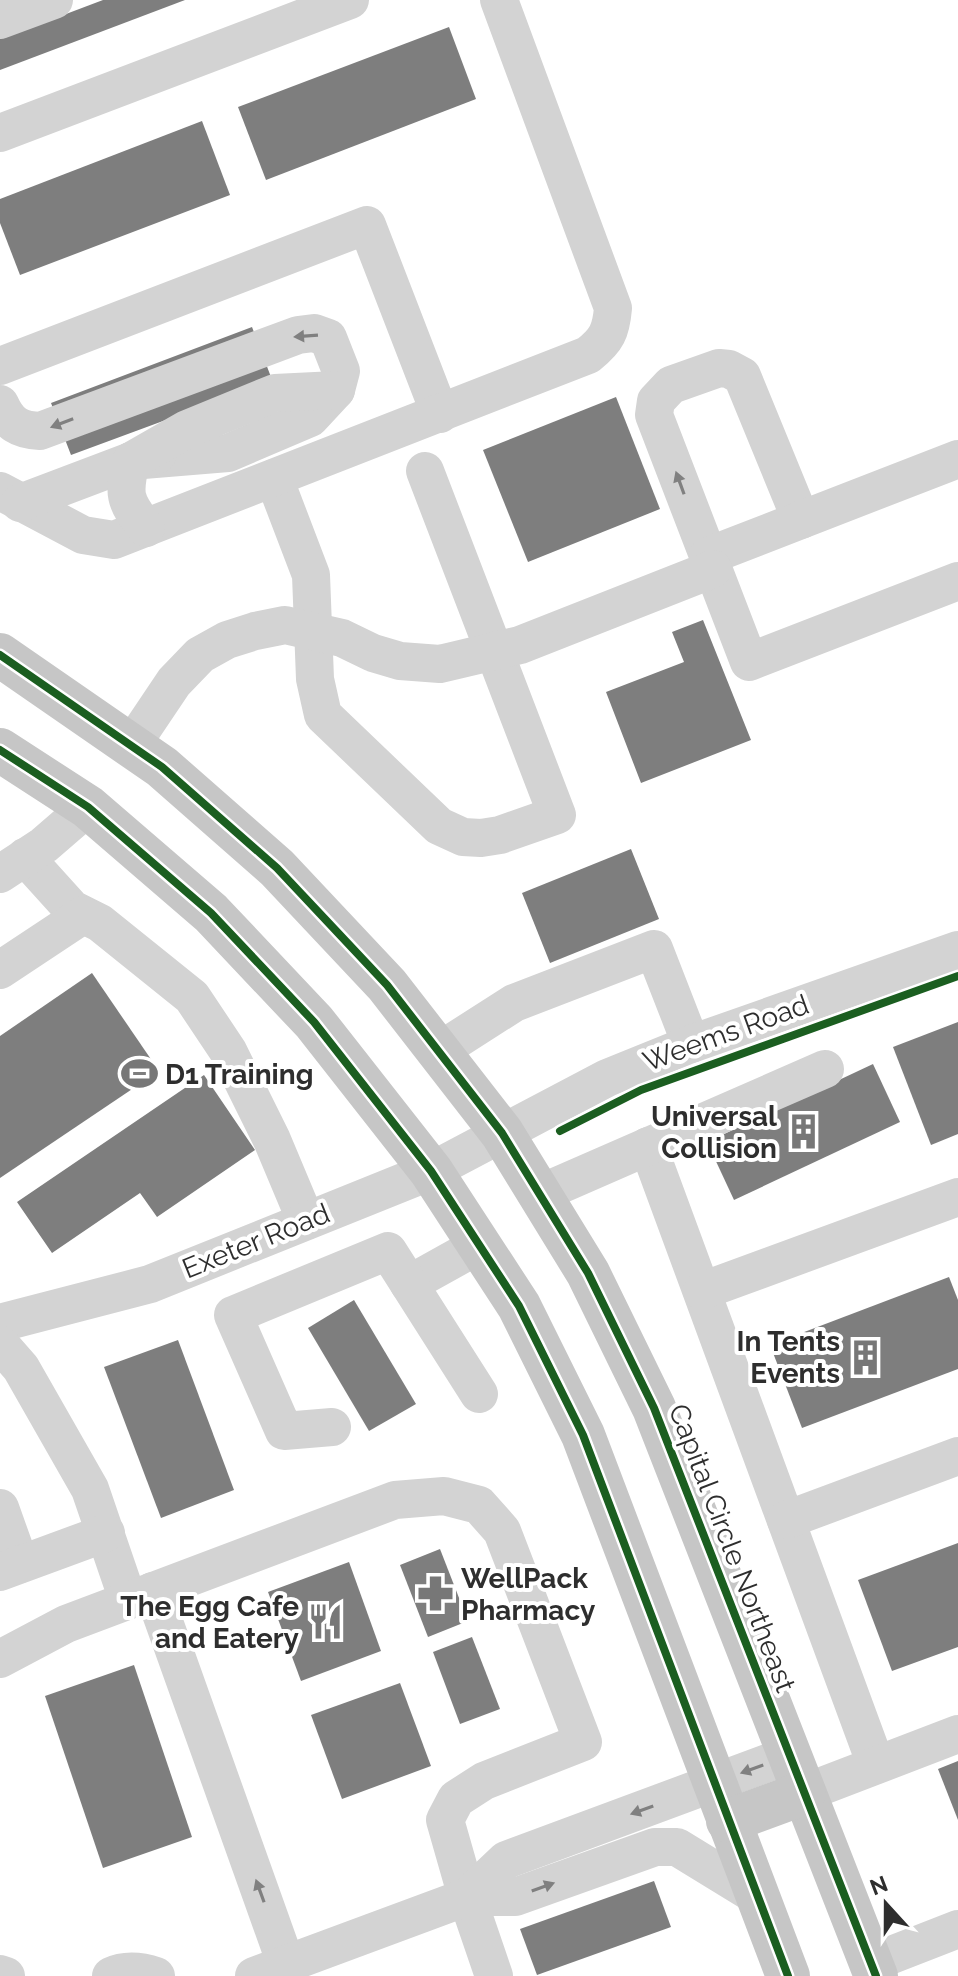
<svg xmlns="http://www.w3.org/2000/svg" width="958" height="1976" font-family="Raleway,sans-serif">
<rect width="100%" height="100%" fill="#fff"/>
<!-- building -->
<g fill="#7e7e7e">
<polygon points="103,0 185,0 0,70 0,39"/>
<polygon points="449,27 476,99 266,180 238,107"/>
<polygon points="202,121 230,195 20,275 0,223 0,199"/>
<polygon points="252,327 274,385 228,397 71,455 51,403"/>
<polygon points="616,397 660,509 528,562 483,450"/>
<polygon points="703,620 751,740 641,783 606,692 684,662 672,632"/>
<polygon points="631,849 659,919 550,963 522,893"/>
<polygon points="92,973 159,1071 0,1178 0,1036"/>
<polygon points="958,1022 958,1134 931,1145 893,1047"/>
<polygon points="873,1064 900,1122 734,1200 707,1142"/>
<polygon points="204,1075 255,1150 157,1217 140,1193 52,1253 17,1202"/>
<polygon points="949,1277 958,1300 958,1369 802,1428 770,1345"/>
<polygon points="354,1300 416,1404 369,1431 308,1328"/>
<polygon points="178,1340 234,1490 161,1518 104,1367"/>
<polygon points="958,1543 958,1647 892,1671 858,1580"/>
<polygon points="440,1549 468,1621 428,1637 400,1565"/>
<polygon points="349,1562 381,1651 301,1681 268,1592"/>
<polygon points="472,1637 500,1709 460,1724 433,1652"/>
<polygon points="134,1665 192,1837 103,1868 45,1696"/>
<polygon points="400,1683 431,1766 342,1799 311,1715"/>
<polygon points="958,1761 958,1820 938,1769"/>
<polygon points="654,1881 671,1927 537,1975 520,1929"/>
</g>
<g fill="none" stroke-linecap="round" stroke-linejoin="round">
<!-- minor -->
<g stroke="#d3d3d3" stroke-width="38">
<polyline points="0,20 54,0"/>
<polyline points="0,133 350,0"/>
<polyline points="0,366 367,225 440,414"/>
<path d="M0 404C9 424 19 430 40 431L298 335 314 333 328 338 341 371 336 390 310 418 228 453 131 461"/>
<polyline points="274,478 311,575 315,679 323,715 439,826 463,837 481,838 500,835 557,815 425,471"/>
<path d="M0 491 83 535 114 540 588 355C607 340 611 331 613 308L499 0"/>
<polyline points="20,503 131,461 157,455"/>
<polyline points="801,520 742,376 729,369 719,368 671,385 656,401 654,415 749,662 958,581"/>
<path d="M146 528C124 501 123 494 131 461L187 429 275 393 336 390"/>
<polyline points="708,556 958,459"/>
<polyline points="131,746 174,682 200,655 227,640 255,631 285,625 342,638 373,653 400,661 440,664 520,645 713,569"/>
<polyline points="25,857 72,909 100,923 192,997 228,1051 272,1140 306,1221"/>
<polyline points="0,874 44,845 88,807"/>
<polyline points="0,970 83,915"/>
<polyline points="439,1051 514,1003 654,949 691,1044"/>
<polyline points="648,1146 876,1765"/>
<polyline points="539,1194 825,1069"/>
<polyline points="409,1284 479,1245"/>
<polyline points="702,1291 958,1197"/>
<polyline points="0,1323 150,1284 431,1171 607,1078 691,1044 958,950"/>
<polyline points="0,1344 21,1368 90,1489 128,1600"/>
<polyline points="332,1427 284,1431 233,1315 388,1251 479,1394"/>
<polyline points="0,1508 20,1564"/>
<polyline points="786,1520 958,1456"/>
<polyline points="0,1572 106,1533"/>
<polyline points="153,1591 286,1964"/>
<polyline points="0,1659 66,1624 395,1500 444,1496 479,1505 502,1531 583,1742 484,1781 456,1799 445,1820 467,1897 494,1976"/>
<polyline points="804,1793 958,1734"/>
<polyline points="467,1897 506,1860 789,1755"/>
<polyline points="871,1963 958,1929"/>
<polyline points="0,1974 6,1976"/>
<path d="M111 1976C126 1969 141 1971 156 1976"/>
<polyline points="254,1976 467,1897 515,1897 655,1847 677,1847 757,1896"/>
</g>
<!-- major -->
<g stroke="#c6c6c6" stroke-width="44">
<polyline points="0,655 162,767 277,868 387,985 502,1133 588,1273 654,1408 876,1976"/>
<polyline points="0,750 88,807 211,913 314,1022 431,1171 519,1306 583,1435 788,1976"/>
<polyline points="728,1821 804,1793"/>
</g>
<defs>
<g id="cycleway">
<polyline points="0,655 162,767 277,868 387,985 502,1133 588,1273 654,1408 876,1976"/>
<polyline points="0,750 88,807 211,913 314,1022 431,1171 519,1306 583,1435 788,1976"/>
<polyline points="560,1131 641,1090 958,976"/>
</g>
</defs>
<!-- cycleway casing -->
<use href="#cycleway" stroke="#fff" stroke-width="13"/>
<!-- cycleway -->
<use href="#cycleway" stroke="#1b5e20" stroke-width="8"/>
</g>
<!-- one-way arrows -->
<defs><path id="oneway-solid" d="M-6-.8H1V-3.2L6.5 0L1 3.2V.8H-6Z" transform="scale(2)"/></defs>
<g fill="#808080">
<use href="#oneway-solid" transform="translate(306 336) rotate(176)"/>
<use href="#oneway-solid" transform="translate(62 423) rotate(159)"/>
<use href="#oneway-solid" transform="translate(680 483) rotate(-110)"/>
<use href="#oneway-solid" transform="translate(752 1769) rotate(160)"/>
<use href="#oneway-solid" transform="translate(642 1810) rotate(160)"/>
<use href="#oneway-solid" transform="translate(543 1887) rotate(-20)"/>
<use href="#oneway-solid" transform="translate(260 1891) rotate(-110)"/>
</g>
<!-- icons -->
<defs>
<symbol id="stadium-bare" viewBox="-9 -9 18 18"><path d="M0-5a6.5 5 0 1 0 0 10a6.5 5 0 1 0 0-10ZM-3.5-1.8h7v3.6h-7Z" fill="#777" stroke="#fff" stroke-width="2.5" paint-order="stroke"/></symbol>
<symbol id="building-bare" viewBox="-9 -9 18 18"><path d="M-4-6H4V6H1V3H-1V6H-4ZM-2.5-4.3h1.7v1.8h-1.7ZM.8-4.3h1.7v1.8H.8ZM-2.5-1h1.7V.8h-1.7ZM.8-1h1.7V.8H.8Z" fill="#777" stroke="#fff" stroke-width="2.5" paint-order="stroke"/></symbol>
<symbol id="pharmacy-bare" viewBox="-9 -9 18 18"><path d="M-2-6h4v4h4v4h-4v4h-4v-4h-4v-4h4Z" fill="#777" stroke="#fff" stroke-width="2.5" paint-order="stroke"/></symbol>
<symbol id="restaurant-bare" viewBox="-9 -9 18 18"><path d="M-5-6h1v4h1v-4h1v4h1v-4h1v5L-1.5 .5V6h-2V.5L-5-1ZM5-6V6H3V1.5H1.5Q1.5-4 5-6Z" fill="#777" stroke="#fff" stroke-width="2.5" paint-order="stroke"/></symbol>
</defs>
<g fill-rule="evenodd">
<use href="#stadium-bare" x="114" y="1048" width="51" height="51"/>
<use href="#building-bare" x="778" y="1106" width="51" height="51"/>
<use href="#building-bare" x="840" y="1332" width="51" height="51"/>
<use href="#pharmacy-bare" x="410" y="1568" width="51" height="51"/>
<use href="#restaurant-bare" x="300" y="1596" width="51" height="51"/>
</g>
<g text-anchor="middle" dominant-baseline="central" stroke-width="8" stroke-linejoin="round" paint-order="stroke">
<!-- street labels -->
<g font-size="28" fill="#2e2e2e" stroke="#fff">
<text transform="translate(726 1033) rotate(-20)">Weems Road</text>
<text transform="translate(256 1241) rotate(-22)">Exeter Road</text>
<text transform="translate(732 1548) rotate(69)">Capital Circle Northeast</text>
</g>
<!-- poi labels -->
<g font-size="28" font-weight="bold" fill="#2e2e2e" stroke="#fff" text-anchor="end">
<text x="165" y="1074" text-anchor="start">D1 Training</text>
<text x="777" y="1116">Universal<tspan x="777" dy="32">Collision</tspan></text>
<text x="840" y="1341">In Tents<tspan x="840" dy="32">Events</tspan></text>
<text x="461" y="1578" text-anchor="start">WellPack<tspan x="461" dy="32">Pharmacy</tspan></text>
<text x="299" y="1606">The Egg Cafe<tspan x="299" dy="32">and Eatery</tspan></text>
</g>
</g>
<!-- north arrow -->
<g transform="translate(886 1904) rotate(339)" stroke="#ffffff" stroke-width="6" paint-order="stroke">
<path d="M0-6L14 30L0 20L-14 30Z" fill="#2e2e2e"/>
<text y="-12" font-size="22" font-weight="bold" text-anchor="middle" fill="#2e2e2e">N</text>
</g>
</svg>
